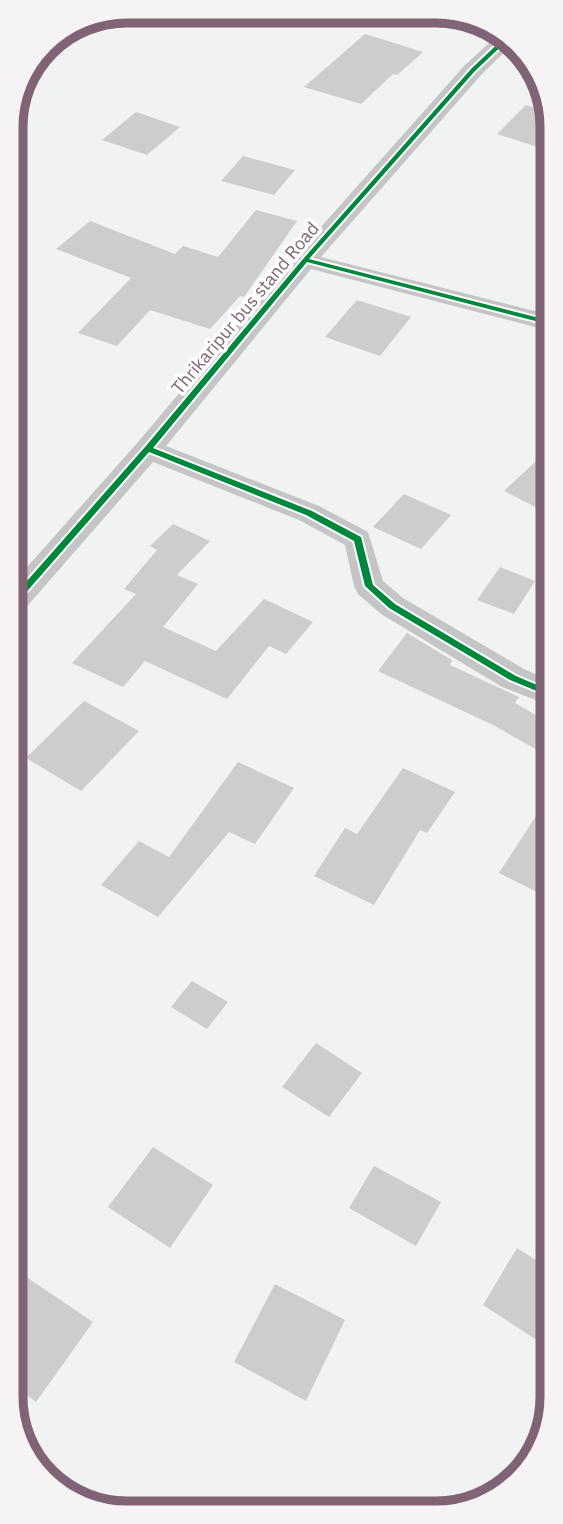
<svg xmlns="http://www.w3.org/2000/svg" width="563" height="1524" font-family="'IBM Plex Sans',sans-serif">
<rect width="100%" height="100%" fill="#f1f3f3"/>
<!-- building -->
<g fill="#cdccce">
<polygon points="365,34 423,52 397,75 393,74 361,104 304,87"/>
<polygon points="526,105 550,113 550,151 497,134"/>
<polygon points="136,112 180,127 147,155 102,140"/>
<polygon points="243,156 295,170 274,195 221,181"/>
<polygon points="256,210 297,221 244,297 240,296 210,329 150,310 117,346 78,333 131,278 56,249 90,221 175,254 183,246 218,257"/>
<polygon points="357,300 411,317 380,356 325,337"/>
<polygon points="551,447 551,515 504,491"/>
<polygon points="404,494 451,515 421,549 373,527"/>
<polygon points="173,524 210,541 177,575 198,584 163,627 216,651 264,599 313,622 286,654 269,646 227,699 145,661 123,687 72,663 136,594 124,589 157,550 150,546"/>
<polygon points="500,567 535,581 514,614 477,600"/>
<polygon points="407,633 452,660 450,665 519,697 515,703 551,724 551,758 495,726 378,671"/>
<polygon points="84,701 139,731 81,791 26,758"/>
<polygon points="238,762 294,788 255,844 229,832 158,917 101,885 139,841 169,857"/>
<polygon points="403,768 455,792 427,833 420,830 374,905 314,876 345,828 357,834"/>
<polygon points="551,793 551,899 499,873"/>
<polygon points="192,981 228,1002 207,1029 171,1007"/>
<polygon points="316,1043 362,1073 329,1117 282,1087"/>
<polygon points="153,1147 213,1185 170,1248 108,1207"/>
<polygon points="374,1166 441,1202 416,1246 349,1208"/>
<polygon points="517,1248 552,1270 552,1350 483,1305"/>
<polygon points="13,1268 93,1322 36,1402 13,1385"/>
<polygon points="275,1284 345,1320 306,1401 234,1362"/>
</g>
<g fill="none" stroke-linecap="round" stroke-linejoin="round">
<!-- minor -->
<polygon fill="#c6c5c6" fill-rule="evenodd" points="499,34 515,42 481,75 321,257 551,315 551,331 311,269 166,446 319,506 368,532 383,581 403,598 524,669 551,681 551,706 502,687 381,614 358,594 354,586 345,545 299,520 153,462 23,611 12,614 12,584 138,442 296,255 465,65"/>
<defs>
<polygon id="cycleway" points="505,37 509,39 475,71 309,259 551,321 551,325 307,262 153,448 312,511 361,537 373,585 395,604 516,676 551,691 551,697 510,680 389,608 365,586 354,541 306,515 149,452 15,605 12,606 12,598 145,447 303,259 471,69"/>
</defs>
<!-- cycleway casing -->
<use href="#cycleway" stroke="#fff" stroke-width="4"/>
<!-- cycleway -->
<use href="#cycleway" fill="#00873e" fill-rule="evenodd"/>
</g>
<g text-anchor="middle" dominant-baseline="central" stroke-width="7" stroke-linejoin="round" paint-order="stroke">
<!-- far-street labels -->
<g font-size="18" fill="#806476" stroke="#fff">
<text transform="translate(245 308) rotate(-50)">Thrikaripur bus stand Road</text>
</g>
</g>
<!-- crop -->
<path d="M0 0H563V1524H0ZM127 23H436A104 104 0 0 1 540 127V1397A104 104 0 0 1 436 1501H127A104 104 0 0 1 23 1397V127A104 104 0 0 1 127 23Z" fill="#f5f3f4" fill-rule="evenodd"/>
<path fill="none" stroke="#806476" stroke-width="9" d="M127 23H436A104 104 0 0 1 540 127V1397A104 104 0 0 1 436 1501H127A104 104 0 0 1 23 1397V127A104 104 0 0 1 127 23Z"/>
</svg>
